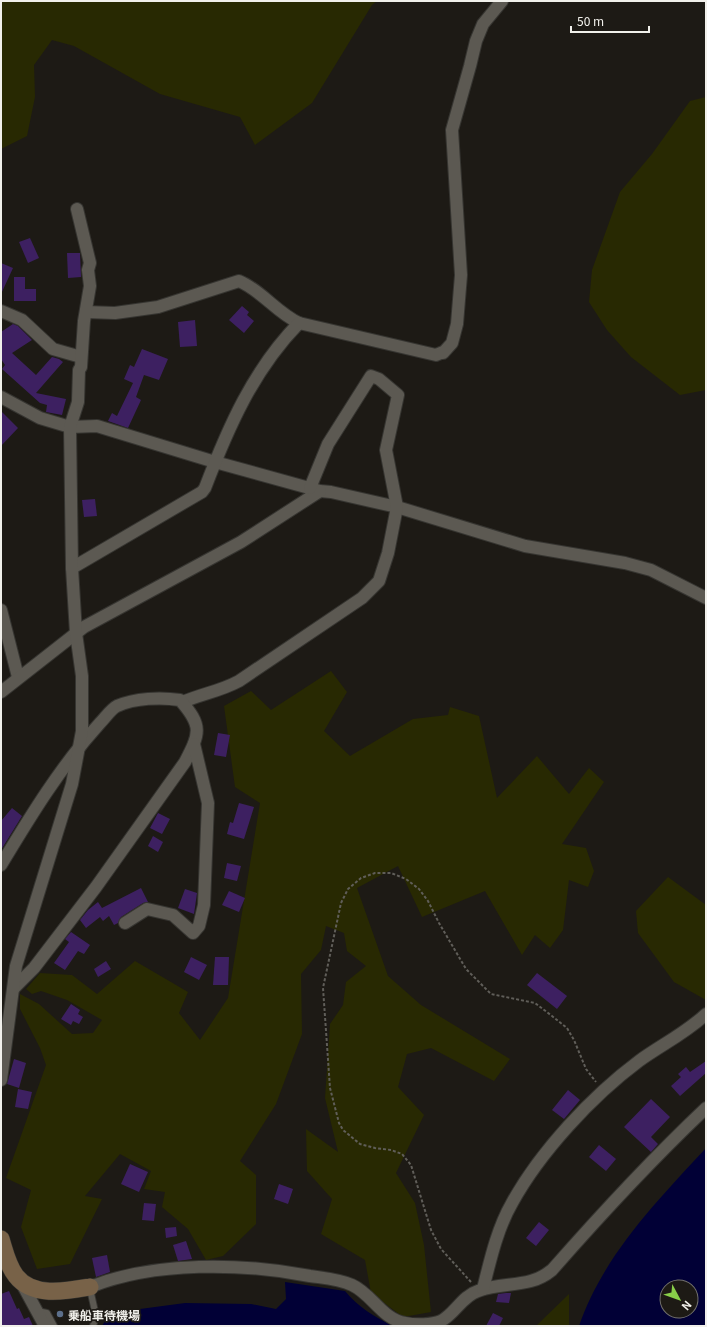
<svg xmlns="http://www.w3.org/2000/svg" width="707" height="1327" font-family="Georgia,'Noto Sans JP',serif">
<rect width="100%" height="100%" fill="#1d1a15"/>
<!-- green -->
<g fill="#282902">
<polygon points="1,1 377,1 372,5 312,103 255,145 240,117 160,94 74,46 52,40 34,65 35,97 27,136 1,149"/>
<polygon points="706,97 706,390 680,395 631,357 607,330 589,302 592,270 620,192 652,154 690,101"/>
<polygon points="331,671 347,692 324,731 350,756 413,719 448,715 450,707 479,716 497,798 537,756 569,794 589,768 604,782 562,844 586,848 594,871 588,887 569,880 563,930 550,948 535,935 522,955 485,891 422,917 398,866 357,888 388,976 421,1005 510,1059 494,1081 431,1048 407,1054 398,1087 424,1115 396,1173 415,1203 424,1245 431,1312 403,1317 371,1293 365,1260 321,1234 332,1199 307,1171 306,1129 338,1152 325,1098 330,1024 343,1005 346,982 366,966 347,951 344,933 326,926 321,950 301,974 302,1034 276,1104 240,1161 256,1175 256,1224 223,1256 206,1260 188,1229 162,1207 165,1192 144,1189 151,1171 120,1154 85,1196 102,1199 70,1264 37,1269 21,1227 31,1190 6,1178 46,1065 40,1048 20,1009 20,994 39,1004 72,1034 93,1033 102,1020 67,1000 41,991 32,994 26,989 40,973 72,975 97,994 135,961 188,992 179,1013 200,1040 228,998 260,803 235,787 224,706 251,691 271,710"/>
<polygon points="668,877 706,905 706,1000 674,982 638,933 636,911"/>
<polygon points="569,1294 569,1326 536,1326"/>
</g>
<!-- water -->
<g fill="#010036" fill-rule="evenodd">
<path d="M706 1148V1326H579C603 1256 657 1201 706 1148ZM667 1287H691V1311H667Z"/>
<path d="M285 1282 345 1291C358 1307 375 1317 393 1326H102L110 1313 185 1303 251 1304 276 1309 286 1299Z"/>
</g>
<!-- building -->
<g fill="#3d2061">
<polygon points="30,238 39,258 28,263 19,242"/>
<polygon points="67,253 80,253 81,277 68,278"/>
<polygon points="1,263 13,268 1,294"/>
<polygon points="14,277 25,277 25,289 36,289 36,301 14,301"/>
<polygon points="242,306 249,312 247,315 254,321 244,333 229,320"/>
<polygon points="195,320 197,346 180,347 178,322"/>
<polygon points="13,324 18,326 32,340 12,353 36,375 52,357 59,359 63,362 36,393 66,399 62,415 46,412 47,405 40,403 2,369 5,365 1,359 1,332"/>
<polygon points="142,349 168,359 159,380 144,375 136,397 141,400 128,428 108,421 112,413 117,416 133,383 124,379 130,365 134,367"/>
<polygon points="1,411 18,428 1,446"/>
<polygon points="95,499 97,516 84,517 82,500"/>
<polygon points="218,733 230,735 226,757 214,755"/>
<polygon points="239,803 254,807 244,839 227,834 230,822 233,823"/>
<polygon points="12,808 22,816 1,850 1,821"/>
<polygon points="158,813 170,819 162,834 150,828"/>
<polygon points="153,836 163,842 158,852 148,846"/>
<polygon points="227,863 241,866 237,881 224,878"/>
<polygon points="141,888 148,902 143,903 121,917 118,923 114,925 109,916 103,921 100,917 86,928 80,920 88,910 98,902 102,908"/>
<polygon points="185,889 197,893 194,914 178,908"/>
<polygon points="229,891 245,898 239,912 222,905"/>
<polygon points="71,932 90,945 84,954 78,951 65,970 54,963 69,942 65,939"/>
<polygon points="191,957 207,965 199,980 184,972"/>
<polygon points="215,957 229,957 228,985 213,985"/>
<polygon points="106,961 111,969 98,977 94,969"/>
<polygon points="537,973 567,996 557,1009 527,985"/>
<polygon points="71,1004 80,1010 78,1014 83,1017 79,1024 73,1021 71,1025 61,1019"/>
<polygon points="14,1059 26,1063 19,1088 7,1084"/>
<polygon points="706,1061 706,1073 680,1096 671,1086 681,1077 678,1074 686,1067 690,1072"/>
<polygon points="18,1089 32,1092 28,1109 15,1107"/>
<polygon points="568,1090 580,1100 564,1119 552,1110"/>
<polygon points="651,1099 670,1117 651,1137 658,1144 651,1152 624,1127"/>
<polygon points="599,1145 616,1159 606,1171 589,1157"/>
<polygon points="130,1164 148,1172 139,1192 121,1184"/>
<polygon points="279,1184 293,1189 288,1204 274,1199"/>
<polygon points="144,1203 156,1204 154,1221 142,1220"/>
<polygon points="539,1222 549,1230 536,1246 526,1238"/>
<polygon points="176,1227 177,1236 166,1238 165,1228"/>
<polygon points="186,1241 192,1259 178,1261 173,1245"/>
<polygon points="107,1255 110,1272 96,1277 92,1258"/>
<polygon points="9,1291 17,1309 19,1308 24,1319 29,1317 33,1326 1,1326 1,1294"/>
<polygon points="506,1293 511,1293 509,1303 496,1302 498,1294"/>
<polygon points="493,1313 503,1318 499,1326 486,1326"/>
</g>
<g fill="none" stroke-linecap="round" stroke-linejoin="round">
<defs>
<g id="service">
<polyline points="90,1289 96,1316 93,1326"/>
<polyline points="37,1311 47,1313 54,1326"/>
</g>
<g id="minor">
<polyline points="1,311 22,320 53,349 81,357"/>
<path d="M86 312 115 313 158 307 239 281C261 290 277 313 299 323"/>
<polyline points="1,397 40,418 70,427 97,426 215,462 320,491 331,492 397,507 525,546 625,563 651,570 706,598"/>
<path d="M72 568 202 492 205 488C228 428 253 370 299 323L436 355 443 352V353L452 343 457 324 461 275 452 130 470 66 476 41 483 24 502 1"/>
<polyline points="1,610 18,677"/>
<polyline points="1,692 84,627 241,542 320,491"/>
<path d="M183 702C201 694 221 691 239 681L362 598 379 581 388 553 397 507 386 450 398 395 379 379 371 376 328 444 310 488"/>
<path d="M1 865C31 815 61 766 100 723 105 718 111 709 117 706 135 698 161 697 180 700 203 726 200 733 185 762L96 887 34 968 14 988"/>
<polyline points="125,923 147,909 173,915 193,933 199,926 204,905 208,803 194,744"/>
<polyline points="1,1080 16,966 72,784 82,731 82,676 76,633 72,568 70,427 78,402 79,370 81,367 84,321 90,286 88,270 90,263 77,209"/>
<polyline points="21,1282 45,1326"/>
<path d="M90 1287C155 1261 242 1263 310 1276 323 1278 339 1279 352 1285 372 1294 382 1319 405 1323 415 1325 432 1325 441 1321 455 1314 462 1296 478 1291 505 1281 529 1289 552 1270 602 1213 651 1160 706 1108"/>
<path d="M483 1289C490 1261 497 1229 512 1203 540 1152 592 1096 639 1061 661 1045 686 1033 706 1014"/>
</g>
<path id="secondary" d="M1 1239C5 1252 8 1266 16 1276 33 1298 67 1291 90 1287"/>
</defs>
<!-- service casing -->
<use href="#service" stroke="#363531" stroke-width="8"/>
<!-- minor casing -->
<use href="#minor" stroke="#363531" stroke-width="14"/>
<!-- secondary casing -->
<use href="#secondary" stroke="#363531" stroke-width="18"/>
<!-- path -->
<polyline stroke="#605e59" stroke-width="2" stroke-dasharray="3 2" stroke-linecap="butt" points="471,1282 441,1249 431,1230 411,1165 402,1154 391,1150 375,1148 360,1144 343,1130 339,1123 330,1088 323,988 341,903 348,889 361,878 375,873 391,873 406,879 419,889 428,901 439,923 466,969 491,994 535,1003 552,1016 567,1028 574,1040 586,1069 596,1082"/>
<!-- service -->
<use href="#service" stroke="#5c5952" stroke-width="6"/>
<!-- minor -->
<use href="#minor" stroke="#5c5952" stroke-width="12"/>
<!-- secondary -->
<use href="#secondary" stroke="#786248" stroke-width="17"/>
</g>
<!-- markers -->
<circle fill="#5c6f8a" stroke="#1d1a15" stroke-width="1.5" cx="60" cy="1314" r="4"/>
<g text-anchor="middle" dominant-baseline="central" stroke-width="3.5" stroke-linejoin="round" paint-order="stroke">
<!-- poi labels -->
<g font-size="12" font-weight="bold" fill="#f1f0eb" stroke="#1d1a15" text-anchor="start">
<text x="68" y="1314">乗船車待機場</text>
</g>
</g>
<!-- border -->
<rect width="707" height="1327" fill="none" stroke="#f1f0eb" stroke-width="4"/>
<!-- north arrow -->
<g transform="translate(679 1299) rotate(131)"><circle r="19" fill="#1d1a15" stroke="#72706b"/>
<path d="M0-3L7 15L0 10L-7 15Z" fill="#88cf49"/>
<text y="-6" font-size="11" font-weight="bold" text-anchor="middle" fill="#f1f0eb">N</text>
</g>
<!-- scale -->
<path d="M571 26v6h78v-6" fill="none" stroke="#f1f0eb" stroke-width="2"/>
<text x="577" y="26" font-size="12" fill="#f1f0eb" stroke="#1d1a15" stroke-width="3" paint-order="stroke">50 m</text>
</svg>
